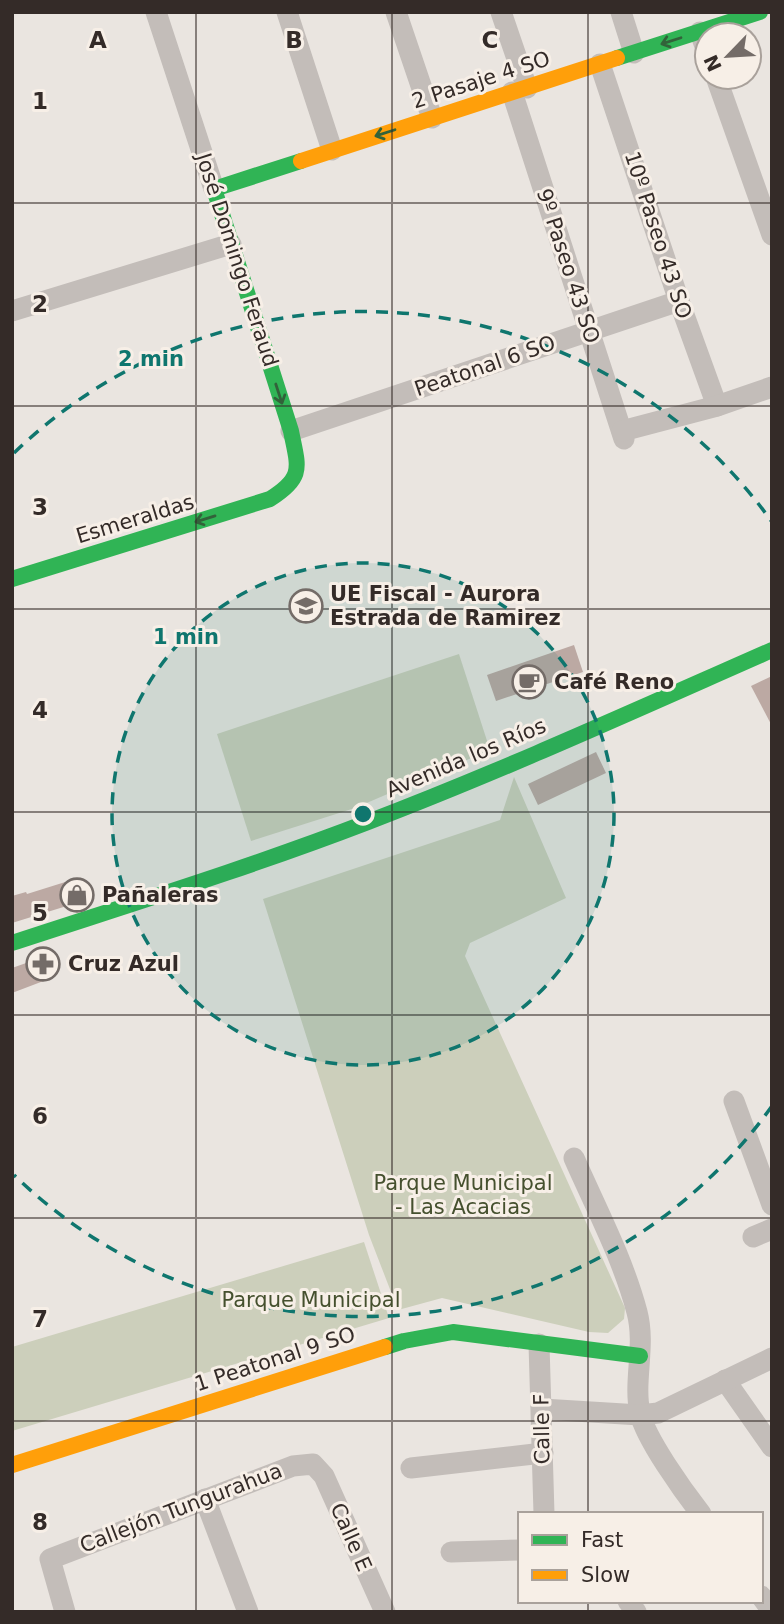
<svg xmlns="http://www.w3.org/2000/svg" width="784" height="1624" font-family="'DejaVu Sans',sans-serif">
<rect width="100%" height="100%" fill="#eae5e0"/>
<!-- green -->
<g fill="#cccfbb">
<polygon points="459,654 490,750 355,808 251,841 217,734"/>
<polygon points="514,777 566,898 470,943 465,956 625,1308 624,1319 608,1333 589,1332 442,1298 398,1310 369,1235 263,899 500,820"/>
<polygon points="364,1242 389,1318 12,1431 12,1347"/>
</g>
<!-- building -->
<g fill="#bca9a3">
<polygon points="574,645 583,672 496,701 487,675"/>
<polygon points="772,676 772,726 751,686"/>
<polygon points="596,752 606,773 538,805 528,784"/>
<polygon points="78,878 86,900 12,923 12,896 26,892 27,894"/>
<polygon points="46,956 54,977 12,993 12,968"/>
</g>
<g fill="none" stroke-linecap="round" stroke-linejoin="round">
<!-- street -->
<g stroke="#c3bdb9" stroke-width="21">
<polyline points="156,12 214,189"/>
<polyline points="287,12 332,150"/>
<polyline points="396,12 432,118"/>
<polyline points="501,12 527,88"/>
<polyline points="621,12 634,53"/>
<polyline points="700,32 707,52"/>
<polyline points="600,64 679,301 717,406"/>
<polyline points="716,77 772,235"/>
<polyline points="512,92 624,439"/>
<polyline points="12,311 231,244"/>
<polyline points="291,431 679,301"/>
<polyline points="622,431 717,406 772,387"/>
<polyline points="734,1101 772,1205"/>
<path d="M574 1158C596 1208 623 1259 637 1312 646 1346 633 1381 640 1413 645 1438 684 1492 701 1514"/>
<polyline points="753,1237 772,1229"/>
<polyline points="539,1344 544,1514"/>
<polyline points="725,1380 772,1447"/>
<polyline points="542,1409 640,1415 658,1413 772,1358"/>
<polyline points="411,1468 543,1453"/>
<polyline points="205,1499 248,1612"/>
<polyline points="451,1552 520,1550"/>
<polyline points="761,1596 772,1611"/>
<polyline points="628,1601 636,1612"/>
<polyline points="65,1612 50,1559 293,1466 313,1464 324,1476 385,1612"/>
</g>
<!-- fast -->
<g stroke="#30b455" stroke-width="16">
<polyline points="617,58 760,12"/>
<path d="M12 579 270 499C305 477 298 467 291 431L214 189 301 161"/>
<path d="M12 943C131 904 251 867 368 822 504 770 638 709 772 650"/>
<polyline points="385,1347 404,1341 453,1332 640,1356"/>
</g>
<!-- slow -->
<g stroke="#ff9f0a" stroke-width="16">
<polyline points="301,161 617,58"/>
<polyline points="12,1465 385,1347"/>
</g>
</g>
<!-- one-way arrows -->
<defs><path id="oneway-shaft" d="M-6 0H5M1.5-3L5.5 0L1.5 3" fill="none" stroke-width="1.6" stroke-linecap="round" stroke-linejoin="round" transform="scale(1.75)"/></defs>
<g stroke="#32623a">
<use href="#oneway-shaft" transform="translate(671 41) rotate(162)"/>
<use href="#oneway-shaft" transform="translate(385 133) rotate(162)"/>
<use href="#oneway-shaft" transform="translate(279 394) rotate(72)"/>
<use href="#oneway-shaft" transform="translate(205 519) rotate(163)"/>
</g>
<!-- grid -->
<path fill="none" stroke="#342b28" stroke-width="2" stroke-opacity="0.55" d="M196 12V1612M392 12V1612M588 12V1514M12 203H772M12 406H772M12 609H772M12 812H772M12 1015H772M12 1218H772M12 1421H772M588 1601V1612"/>
<!-- distance rings -->
<circle cx="363" cy="814" r="251" fill="#0f766e" fill-opacity=".12"/>
<g fill="none" stroke="#0f766e" stroke-width="3.5" stroke-dasharray="12 9">
<circle cx="363" cy="814" r="251"/>
<path d="M772 1106A502 502 0 0 1 14 1175M14 453A502 502 0 0 1 772 522"/>
</g>
<!-- icons -->
<defs>
<symbol id="school-ring" viewBox="-11 -11 22 22"><circle r="9.5" fill="#f7efe7" stroke="#746c68" stroke-width="1.5"/><path d="M0-5L7-2L0 1L-7-2ZM-4 1L0 2.5L4 1V4Q0 6-4 4Z" fill="#746c68"/></symbol>
<symbol id="cafe-ring" viewBox="-11 -11 22 22"><circle r="9.5" fill="#f7efe7" stroke="#746c68" stroke-width="1.5"/><path d="M-5.5-4.5H6V0H3Q3 3.5 0 3.5H-2.5Q-5.5 3.5-5.5 0ZM3-3.2v2h1.7v-2ZM-6 4.5H4V6H-6Z" fill="#746c68"/></symbol>
<symbol id="shop-ring" viewBox="-11 -11 22 22"><circle r="9.5" fill="#f7efe7" stroke="#746c68" stroke-width="1.5"/><path d="M-5-2.5h2.3a2.7 3.5 0 0 1 5.4 0H5L5.5 6h-11ZM-1.5-2.5h3a1.5 2.3 0 0 0-3 0Z" fill="#746c68"/></symbol>
<symbol id="pharmacy-ring" viewBox="-11 -11 22 22"><circle r="9.5" fill="#f7efe7" stroke="#746c68" stroke-width="1.5"/><path d="M-2-6h4v4h4v4h-4v4h-4v-4h-4v-4h4Z" fill="#746c68"/></symbol>
</defs>
<g fill-rule="evenodd">
<use href="#school-ring" x="287" y="587" width="38" height="38"/>
<use href="#cafe-ring" x="510" y="663" width="38" height="38"/>
<use href="#shop-ring" x="58" y="876" width="38" height="38"/>
<use href="#pharmacy-ring" x="24" y="945" width="38" height="38"/>
</g>
<g text-anchor="middle" dominant-baseline="central" stroke-width="6" stroke-linejoin="round" paint-order="stroke">
<!-- street labels -->
<g font-size="21" fill="#342b28" stroke="#f7efe7">
<text transform="translate(481 80) rotate(-18)">2 Pasaje 4 SO</text>
<text transform="translate(658 235) rotate(72)">10º Paseo 43 SO</text>
<text transform="translate(237 260) rotate(72)">José Domingo Feraud</text>
<text transform="translate(568 266) rotate(72)">9º Paseo 43 SO</text>
<text transform="translate(485 366) rotate(-19)">Peatonal 6 SO</text>
<text transform="translate(135 519) rotate(-17)">Esmeraldas</text>
<text transform="translate(466 758) rotate(-23)">Avenida los Ríos</text>
<text transform="translate(275 1359) rotate(-18)">1 Peatonal 9 SO</text>
<text transform="translate(542 1429) rotate(-91)">Calle F</text>
<text transform="translate(181 1508) rotate(-21)">Callejón Tungurahua</text>
<text transform="translate(351 1537) rotate(66)">Calle E</text>
</g>
<!-- poi labels -->
<g font-size="21" font-weight="bold" fill="#342b28" stroke="#f7efe7" text-anchor="start">
<text x="330" y="594">UE Fiscal - Aurora<tspan x="330" dy="24">Estrada de Ramirez</tspan></text>
<text x="554" y="682">Café Reno</text>
<text x="102" y="895">Pañaleras</text>
<text x="68" y="964">Cruz Azul</text>
</g>
<!-- park labels -->
<g font-size="21" fill="#45502e" stroke="#f7efe7">
<text x="463" y="1183">Parque Municipal<tspan x="463" dy="24">- Las Acacias</tspan></text>
<text x="311" y="1300">Parque Municipal</text>
</g>
</g>
<g font-size="23" text-anchor="middle" font-weight="bold" fill="#342b28" stroke="#f7efe7" stroke-width="6" stroke-linejoin="round" paint-order="stroke">
<text x="98" y="48">A</text>
<text x="294" y="48">B</text>
<text x="490" y="48">C</text>
<text x="40" y="109">1</text>
<text x="40" y="312">2</text>
<text x="40" y="515">3</text>
<text x="40" y="718">4</text>
<text x="40" y="921">5</text>
<text x="40" y="1124">6</text>
<text x="40" y="1327">7</text>
<text x="40" y="1530">8</text>
</g>
<circle cx="363" cy="814" r="10" fill="#0f766e" stroke="#f7efe7" stroke-width="3.5"/>
<g font-size="21" text-anchor="middle" font-weight="bold" fill="#0f766e" stroke="#f7efe7" stroke-width="6" stroke-linejoin="round" paint-order="stroke">
<text x="151" y="366">2 min</text>
<text x="186" y="644">1 min</text>
</g>
<!-- border -->
<rect width="784" height="1624" fill="none" stroke="#342b28" stroke-width="28"/>
<!-- legend -->
<rect x="518" y="1512" width="245" height="91" fill="#f7efe7" stroke="#a9a19b" stroke-width="2"/>
<rect x="532" y="1535" width="35" height="10" fill="#30b455" stroke="#a9a19b" stroke-width="2"/>
<text x="581" y="1547" font-size="21" fill="#342b28">Fast</text>
<rect x="532" y="1570" width="35" height="10" fill="#ff9f0a" stroke="#a9a19b" stroke-width="2"/>
<text x="581" y="1582" font-size="21" fill="#342b28">Slow</text>
<!-- north arrow -->
<g transform="translate(728 56) rotate(245)"><circle r="33" fill="#f7efe7" stroke="#a9a19b" stroke-width="2"/>
<path d="M0-5L12 26L0 18L-12 26Z" fill="#746c68"/>
<text y="-10" font-size="19" font-weight="bold" text-anchor="middle" fill="#342b28">N</text>
</g>
</svg>
